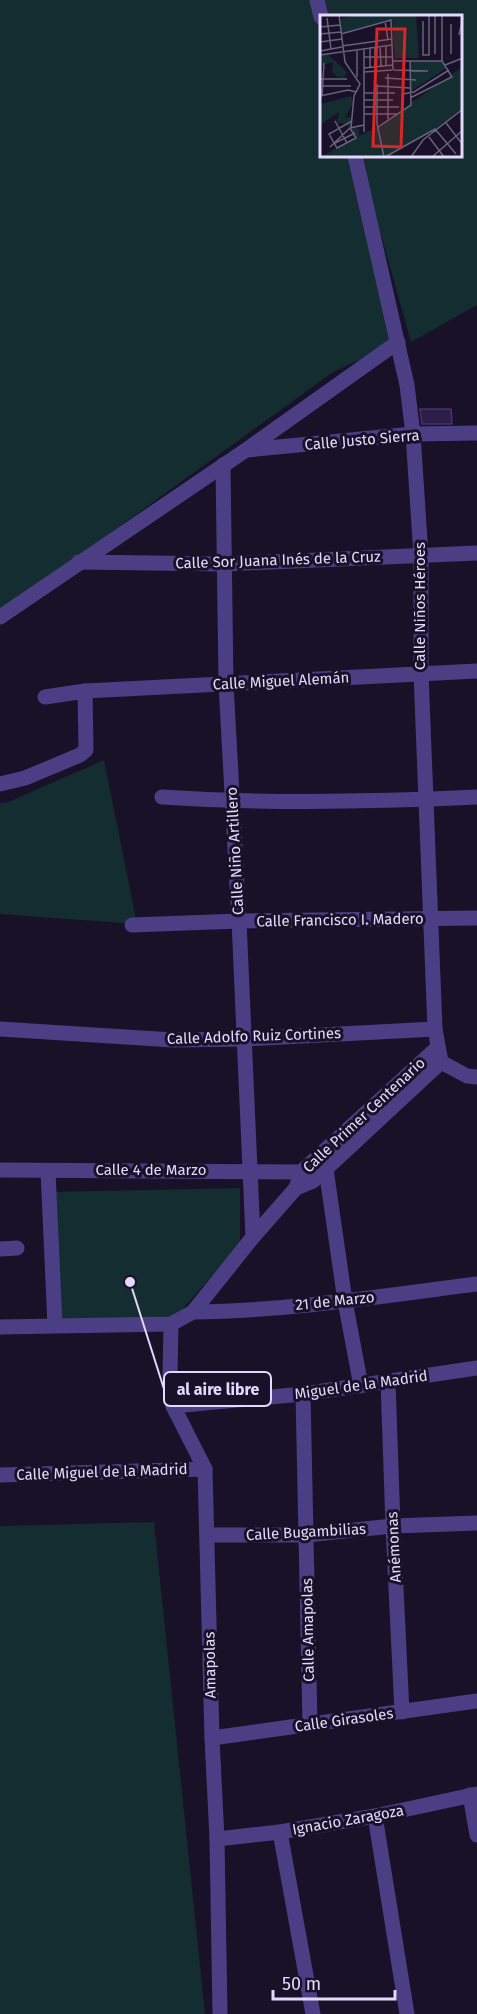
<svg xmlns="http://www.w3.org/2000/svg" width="477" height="2014" font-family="'Fira Sans',sans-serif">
<rect width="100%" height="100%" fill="#181127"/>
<!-- green -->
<g fill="#142d31">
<polygon points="0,0 477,0 477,305 411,342 359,156 460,156 460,16 321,16 321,156 355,156 398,342 333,372 0,613"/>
<polygon points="104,760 137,924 0,914 0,803 6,803"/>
<polygon points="240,1188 240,1244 173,1320 56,1325 52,1192"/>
<polygon points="154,1522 205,2014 0,2014 0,1526"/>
</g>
<!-- building -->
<polygon fill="#2d1e47" stroke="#483172" stroke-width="1.5" points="420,409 451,409 452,424 422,424"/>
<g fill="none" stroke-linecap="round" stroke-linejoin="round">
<!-- minor -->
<g stroke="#4c3e84" stroke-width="15">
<polyline points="317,0 321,17"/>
<polyline points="355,156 407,385 413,434 421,556 421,673 435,1029 441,1062"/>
<polyline points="247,450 413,434 477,433"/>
<polyline points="223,465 226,684 239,921 253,1237"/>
<polyline points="79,562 224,564 477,553"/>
<polyline points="0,617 246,450 398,342"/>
<polyline points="45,697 85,691 477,671"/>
<polyline points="0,784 25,778 80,755 86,750 85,691"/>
<path d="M162 797C266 804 372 802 477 797"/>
<polyline points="132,925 239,921 477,918"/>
<polyline points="0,1029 173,1040 244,1039 435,1029"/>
<polyline points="441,1062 467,1076 477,1077"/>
<polyline points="326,1169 345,1301 361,1386"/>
<polyline points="0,1170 301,1172"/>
<polyline points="48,1171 55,1325"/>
<polyline points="296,1188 313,1181 441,1062"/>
<polyline points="0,1249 17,1248"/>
<path d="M193 1312C288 1311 383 1296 477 1284"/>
<polyline points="171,1324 170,1375 173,1406 205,1469 212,1738 217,1839 220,2014"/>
<polyline points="0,1327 171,1324 193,1312 253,1237 296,1188 301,1172 438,1047"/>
<polyline points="388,1381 393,1526 402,1712"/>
<polyline points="303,1394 310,1725"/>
<polyline points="173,1406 303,1394 477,1368"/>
<polyline points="0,1475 205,1469"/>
<polyline points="207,1535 306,1535 393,1526 477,1523"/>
<polyline points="212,1738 477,1701"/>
<polyline points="470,1795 477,1835"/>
<polyline points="375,1816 407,2014"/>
<polyline points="280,1832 313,2014"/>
<polyline points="217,1839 280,1832 375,1816 477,1794"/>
</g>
</g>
<g text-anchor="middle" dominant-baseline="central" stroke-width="6" stroke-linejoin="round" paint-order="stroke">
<!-- street labels -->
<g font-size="15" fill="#e3d9fd" stroke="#181127">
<text transform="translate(362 440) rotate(-5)">Calle Justo Sierra</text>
<text transform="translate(278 560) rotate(-2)">Calle Sor Juana Inés de la Cruz</text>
<text transform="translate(420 606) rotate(-90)">Calle Niños Héroes</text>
<text transform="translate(281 681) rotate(-3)">Calle Miguel Alemán</text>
<text transform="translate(235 851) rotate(-93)">Calle Niño Artillero</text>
<text transform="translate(340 920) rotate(-1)">Calle Francisco I. Madero</text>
<text transform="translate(254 1036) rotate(-2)">Calle Adolfo Ruiz Cortines</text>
<text transform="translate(364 1115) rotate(-43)">Calle Primer Centenario</text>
<text x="151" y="1170">Calle 4 de Marzo</text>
<text transform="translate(335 1301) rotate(-6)">21 de Marzo</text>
<text transform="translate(361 1385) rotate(-8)">Miguel de la Madrid</text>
<text transform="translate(102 1472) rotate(-2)">Calle Miguel de la Madrid</text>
<text transform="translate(306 1532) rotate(-3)">Calle Bugambilias</text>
<text transform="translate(394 1547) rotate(-93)">Anémonas</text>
<text transform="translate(308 1630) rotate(-91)">Calle Amapolas</text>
<text transform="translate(210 1665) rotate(-91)">Amapolas</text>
<text transform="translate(344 1720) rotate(-8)">Calle Girasoles</text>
<text transform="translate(348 1820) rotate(-10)">Ignacio Zaragoza</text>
</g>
</g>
<!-- overview -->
<g transform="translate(320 15)">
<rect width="142" height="142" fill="#181127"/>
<path d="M38 0H96L99 43H75L72 4 21 18 20 4ZM7 39 27 57 24 63 17 62 12 56 13 47 0 51 2 40ZM90 46H122L127 53 91 76ZM142 52V94L117 114 65 142H0L36 123 32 113 39 114V121L57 112ZM31 81 33 88 25 103 32 102 30 113 27 109 17 108 19 97 0 110V89Z" fill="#142d31"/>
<path fill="none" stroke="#69617d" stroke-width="1.5" d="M19 0 25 47 40 69 34 81 31 113M7 3 11 34M65 6 68 25M103 6V40H109V1M0 12 20 10M0 19 21 17M21 19 71 5 73 55M139 20 143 2M0 27 22 24M22 31 72 24M60 31 61 51M50 32V52M44 33V117M37 34V62M0 36 22 32M115 39V0M131 39V9M0 40 72 30M44 42H72M72 46H122M66 50V31M125 50 143 43M55 51V32M44 53 73 50M73 55 108 56M44 57 72 55M68 59V104M65 63 96 65M0 64H27M57 69V109L64 142M2 71H31M57 71 90 73M44 78H75M83 79 94 77 129 55M0 81 28 75 36 77M2 81 4 48M90 83 132 62 122 46V0M44 85H73M44 92H79M44 99H77M15 106 27 128M126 108 143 130M58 112 91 90 90 46M30 113 36 123 17 133 9 119 32 106M109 122 124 142M15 128 35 118M10 132 30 113 44 110M65 142 115 114 136 139M91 142 103 125 143 94M112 142 143 115"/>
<path fill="#d62828" fill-opacity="0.15" stroke="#d62828" stroke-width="3" d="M57 14H85L81 132 53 131Z"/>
<rect width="142" height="142" fill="none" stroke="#e3d9fd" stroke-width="3"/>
</g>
<!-- callouts -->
<path fill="none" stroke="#e3d9fd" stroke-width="2" d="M130 1282L164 1389"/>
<circle fill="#e3d9fd" stroke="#181127" stroke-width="2" cx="130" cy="1282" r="6"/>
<rect fill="#181127" stroke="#e3d9fd" stroke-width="2" x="164" y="1372" width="107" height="34" rx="6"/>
<g font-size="16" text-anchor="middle" font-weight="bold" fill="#e3d9fd">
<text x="218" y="1395">al aire libre</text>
</g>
<!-- scale -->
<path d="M273 1990v9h122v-9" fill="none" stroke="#e3d9fd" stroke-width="3"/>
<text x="282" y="1990" font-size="18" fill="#e3d9fd" stroke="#181127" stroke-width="4.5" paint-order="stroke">50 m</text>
</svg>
